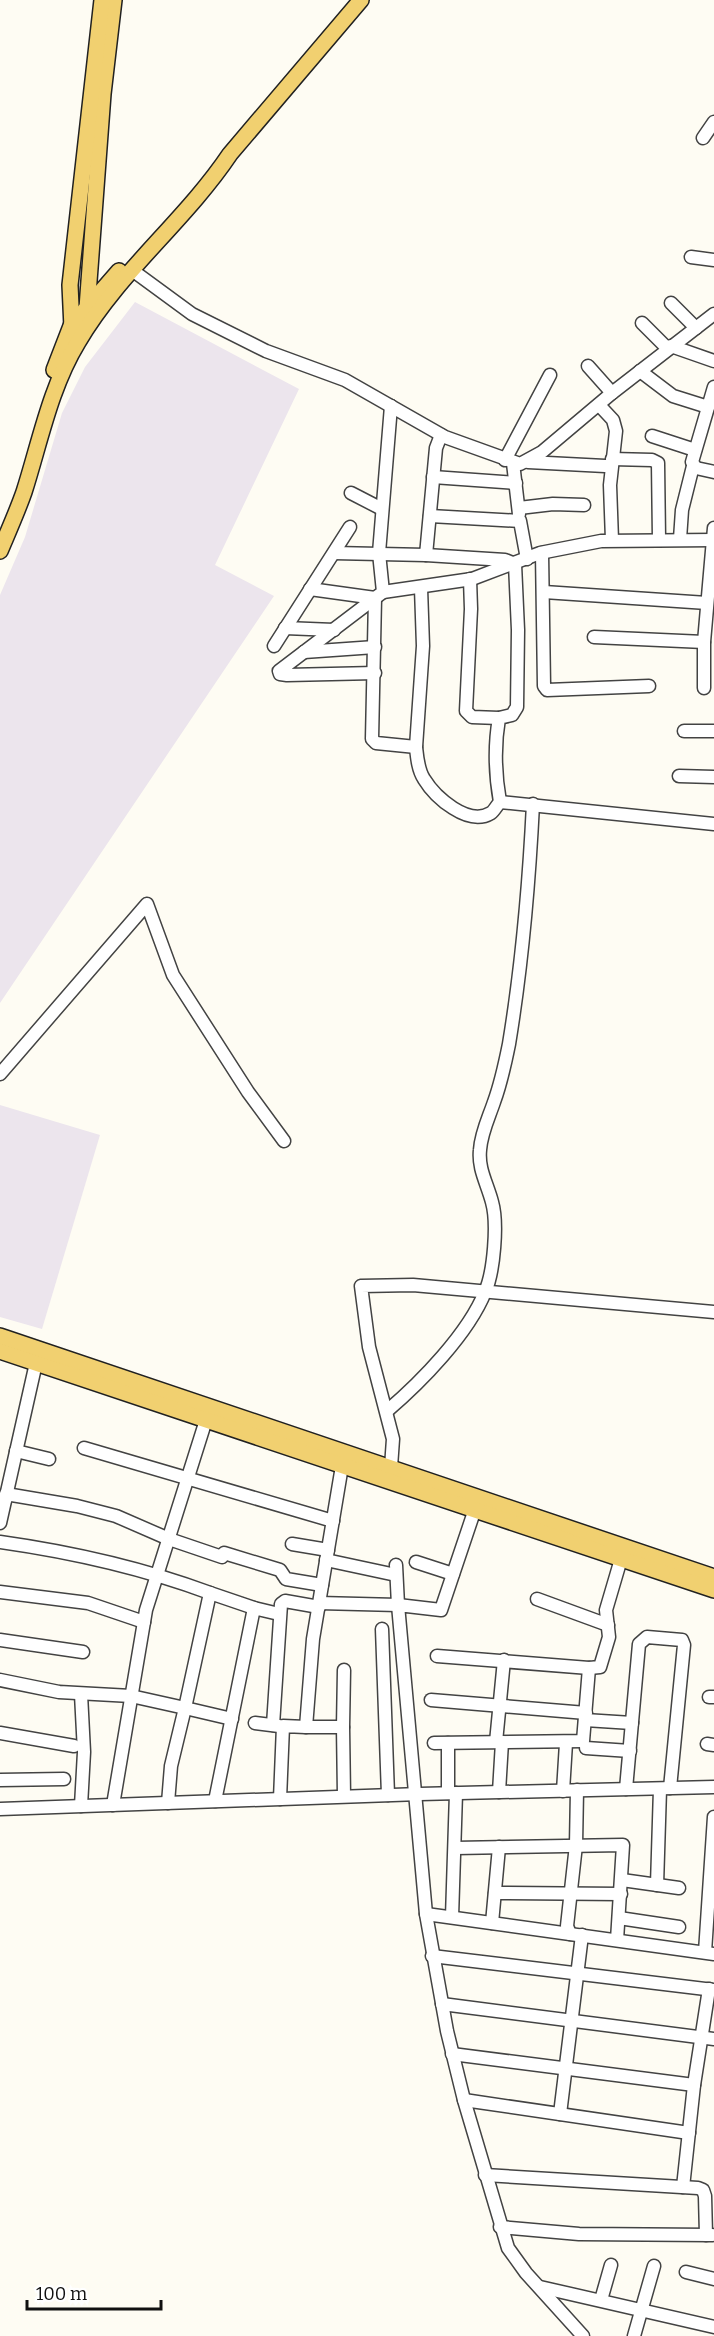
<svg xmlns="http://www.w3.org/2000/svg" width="714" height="2336" font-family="Bitter,serif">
<rect width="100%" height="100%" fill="#fefcf3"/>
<!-- industrial -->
<g fill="#ece5ed">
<polygon points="135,302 299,389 215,565 274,596 0,1003 0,595 25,537 62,413 85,367"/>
<polygon points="0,1105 100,1135 42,1329 0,1317"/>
</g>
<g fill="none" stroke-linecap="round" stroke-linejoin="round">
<defs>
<g id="minor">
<polyline points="703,138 714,122"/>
<polyline points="691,257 714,260"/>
<polyline points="132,270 192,314 266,351 345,380 445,437 520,464 542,452 612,393 714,314"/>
<polyline points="671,303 696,328"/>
<polyline points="642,323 668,349"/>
<polyline points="671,346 714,361"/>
<polyline points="588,366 612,393"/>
<polyline points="640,371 673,396 708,407"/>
<polyline points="714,387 692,462 696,468 714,472"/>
<polyline points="599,405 613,420 616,431 610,485 612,540"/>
<polyline points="652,436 695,450"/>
<polyline points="612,459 652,460 658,463 659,539"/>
<polyline points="505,460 550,375"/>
<polyline points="528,462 605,466 611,466 611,463"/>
<polyline points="513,463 519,514"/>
<polyline points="433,477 516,483"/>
<polyline points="351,493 382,509"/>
<polyline points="519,508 553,504 584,505"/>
<polyline points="430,516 520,521 527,559"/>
<polyline points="680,539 682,510 693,466"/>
<polyline points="334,553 426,555 436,448 441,435"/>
<polyline points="542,553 544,686 547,690 649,686"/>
<polyline points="470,579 471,609 466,711 472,717 499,718"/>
<path d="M421 588 423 646 416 747C417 757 418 770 424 779 435 797 468 827 491 813 494 811 497 805 500 802 495 774 494 747 499 718L512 715 517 707 518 630 515 564 505 560 426 555"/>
<polyline points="310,589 375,598 372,739 376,743 416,747"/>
<polyline points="383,592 472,579 540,553 601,541 714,540"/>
<polyline points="544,592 707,603"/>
<polyline points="285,628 334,630"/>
<polyline points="594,637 704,642"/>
<polyline points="274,646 350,527"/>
<polyline points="304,652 375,647"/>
<polyline points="375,673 287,675 280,674 279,671 383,592 379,553 391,406"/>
<polyline points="704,688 704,642 714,528"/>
<polyline points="684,731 714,731"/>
<polyline points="679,776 714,777"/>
<polyline points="500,802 714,824"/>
<polyline points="0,1074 147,904 173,975 248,1092 284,1141"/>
<path d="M387 1411C421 1382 468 1334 485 1292 494 1272 498 1223 492 1202 487 1183 478 1169 480 1150 481 1133 489 1117 494 1102 501 1083 505 1064 509 1044 522 965 529 885 533 804"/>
<polyline points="84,1448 333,1521"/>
<polyline points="16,1451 49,1459"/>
<polyline points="391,1467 393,1439 369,1347 361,1286 413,1285 714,1312"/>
<polyline points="0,1499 5,1500 6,1494 77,1506 116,1516 169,1539 222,1557"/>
<polyline points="475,1509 441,1610 398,1605 426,1914 447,2031 464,2100 508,2248 526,2273 583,2336"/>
<polyline points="0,1523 36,1363"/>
<path d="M0 1542C71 1552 142 1568 210 1593L185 1708 232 1719"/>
<polyline points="292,1544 328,1550"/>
<polyline points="224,1553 280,1570 286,1579 322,1585"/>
<polyline points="326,1560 396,1575"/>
<polyline points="416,1562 453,1574"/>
<polyline points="0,1592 88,1603 144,1622"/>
<polyline points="210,1593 254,1608"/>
<polyline points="537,1599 608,1625"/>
<polyline points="319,1603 398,1605 396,1565"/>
<polyline points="382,1629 388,1795"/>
<polyline points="0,1640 83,1652"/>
<polyline points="437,1656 589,1668 600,1667 609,1637 606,1610 621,1559"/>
<polyline points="0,1680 59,1692 131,1696 185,1708 171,1766 168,1803"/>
<polyline points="81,1694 84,1752 81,1806"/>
<polyline points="709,1697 714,1697"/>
<polyline points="431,1700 586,1713"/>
<polyline points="585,1720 632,1723"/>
<polyline points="255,1723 279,1726"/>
<polyline points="273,1725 281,1604 285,1601 319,1607"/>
<polyline points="306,1727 343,1727 344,1796"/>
<polyline points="343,1727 344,1670"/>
<polyline points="0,1733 74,1746"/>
<polyline points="496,1742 504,1660"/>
<polyline points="434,1743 583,1741 589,1668"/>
<polyline points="707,1744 714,1745"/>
<polyline points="586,1748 630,1751"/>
<polyline points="0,1780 64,1779"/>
<polyline points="626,1789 639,1644 647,1637 682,1640 684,1645 670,1788"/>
<polyline points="563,1791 566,1743"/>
<polyline points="499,1792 502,1742"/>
<polyline points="448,1793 448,1743"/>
<polyline points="280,1799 283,1726 306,1727 313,1639 342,1466"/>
<polyline points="215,1801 254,1608 279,1614"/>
<polyline points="113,1805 146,1610 206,1420"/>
<polyline points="0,1809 420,1794 714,1787"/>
<polyline points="455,1848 623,1845 617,1940"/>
<polyline points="622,1880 679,1888"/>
<polyline points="657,1885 660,1789"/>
<polyline points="495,1893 621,1894"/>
<polyline points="426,1914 714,1954"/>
<polyline points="452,1917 456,1793"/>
<polyline points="619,1918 679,1927"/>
<polyline points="492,1923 499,1847"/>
<polyline points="570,1934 567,1926 576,1845 577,1790"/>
<polyline points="705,1952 714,1817"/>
<polyline points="432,1956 714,1990"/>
<polyline points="442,2004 714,2039"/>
<polyline points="452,2054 694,2085"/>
<polyline points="464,2100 689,2133"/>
<polyline points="560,2114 582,1935"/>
<polyline points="485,2175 698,2188 703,2190 705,2196 706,2235"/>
<polyline points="683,2187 694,2085 709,1989"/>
<polyline points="500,2227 579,2234 712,2235"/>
<polyline points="686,2272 714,2279"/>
<polyline points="540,2287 714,2327"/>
<polyline points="601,2300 611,2265"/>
<polyline points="634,2336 654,2266"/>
</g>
<g id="major">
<polyline points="87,308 103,94 114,0"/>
<polyline points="72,328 70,285 102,0"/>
<polyline points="54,370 71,326 119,271"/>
<path d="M0 551C8 532 17 512 24 492 40 442 50 388 78 342 119 272 185 221 230 154L361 0"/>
<polyline points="0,1336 714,1577"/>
<polyline points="0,1351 714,1590"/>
</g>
</defs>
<!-- minor casing -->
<use href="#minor" stroke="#434343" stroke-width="15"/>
<!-- major casing -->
<use href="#major" stroke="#212121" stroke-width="18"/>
<!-- minor -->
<use href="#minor" stroke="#fff" stroke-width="12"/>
<!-- major -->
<use href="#major" stroke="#f1d070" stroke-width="15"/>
</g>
<!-- scale -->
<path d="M27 2300v9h134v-9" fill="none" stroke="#101010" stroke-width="3"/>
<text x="36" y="2300" font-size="18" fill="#101010" stroke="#ffffff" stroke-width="4.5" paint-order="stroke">100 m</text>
</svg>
